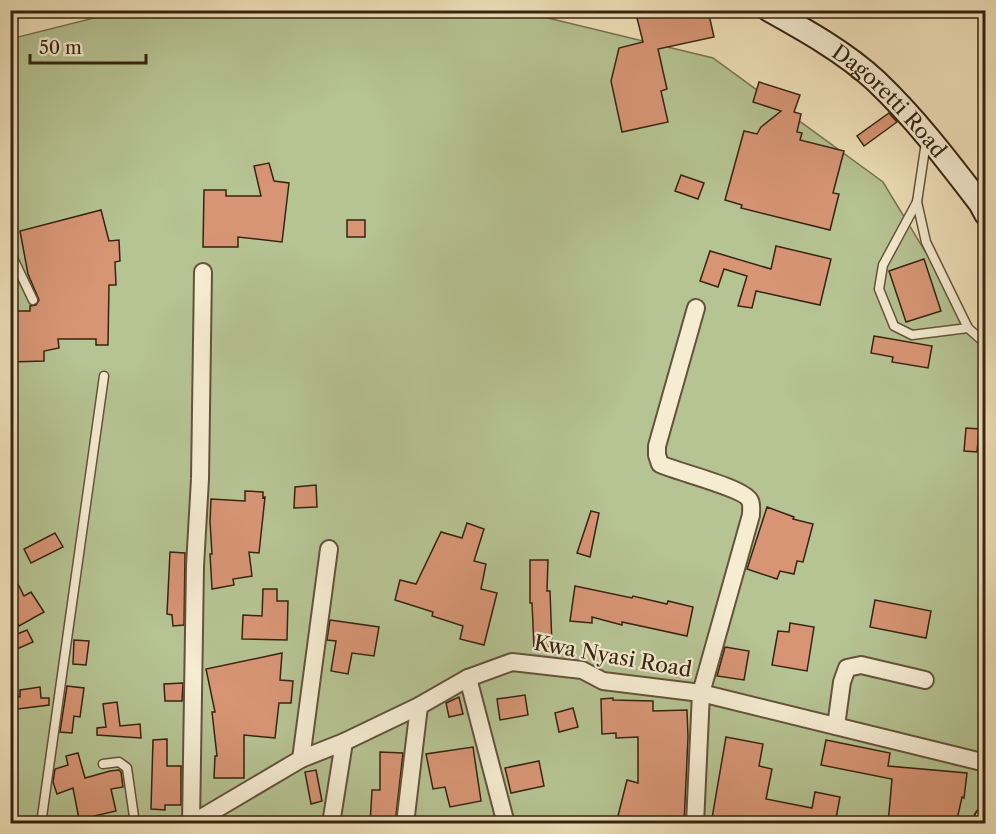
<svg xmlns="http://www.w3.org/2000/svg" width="996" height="834" font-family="'Libre Caslon Text',serif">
<rect width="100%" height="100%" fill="#f0e1ba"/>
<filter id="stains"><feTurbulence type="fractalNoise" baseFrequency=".00333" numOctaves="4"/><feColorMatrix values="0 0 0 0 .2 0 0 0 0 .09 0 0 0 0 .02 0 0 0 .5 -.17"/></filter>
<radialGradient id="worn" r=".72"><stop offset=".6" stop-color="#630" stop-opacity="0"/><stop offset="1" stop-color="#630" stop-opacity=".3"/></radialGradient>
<!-- green -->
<polygon fill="#b6c393" stroke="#767451" stroke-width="1.5" points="122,11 519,11 713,58 883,182 985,350 985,823 11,823 10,39"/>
<!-- building -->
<g fill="#d79575" stroke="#36240f" stroke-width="1.5">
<polygon points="635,10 708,10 714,37 658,49 667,89 661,91 668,122 622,132 611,81 619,48 643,42"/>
<polygon points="759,82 800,95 794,112 801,114 797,132 802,133 800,140 844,151 833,193 839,194 830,230 741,208 742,205 725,200 744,131 757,134 761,127 781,111 753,102"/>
<polygon points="889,113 897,122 864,146 857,136"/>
<polygon points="269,163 274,181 289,183 282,242 238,237 238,247 203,247 204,190 226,190 226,196 261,196 254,166"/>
<polygon points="681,175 704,183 698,199 675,191"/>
<polygon points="101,210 109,241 119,240 120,261 115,262 116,285 109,285 108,345 96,345 96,339 58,339 59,348 44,351 44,361 10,362 10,311 30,311 30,306 36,305 39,300 28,274 20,231"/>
<rect x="347" y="220" width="18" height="17"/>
<polygon points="776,246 831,259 820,305 756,291 752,308 738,306 747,276 724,269 718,287 700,281 710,251 771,269"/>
<polygon points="924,259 941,311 906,322 889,271"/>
<polygon points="874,336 932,346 928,368 892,362 893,357 871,353"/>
<polygon points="966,428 979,429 977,452 964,451"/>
<polygon points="316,485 317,507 294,508 295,487"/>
<polygon points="245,491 263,492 263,498 265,497 259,553 249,552 252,576 233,579 234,585 212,589 210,554 212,554 210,522 211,499 245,501"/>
<polygon points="767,507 794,517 793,519 813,524 803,562 797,561 794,574 780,571 777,579 747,569"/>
<polygon points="591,511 599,513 590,557 577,553"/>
<polygon points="467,523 484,529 474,561 486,564 481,589 497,593 484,645 460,639 463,626 432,616 433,612 395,600 400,580 416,584 441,532 462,538"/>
<polygon points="55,533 63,547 31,563 24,549"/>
<polygon points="170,552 185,553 184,625 173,626 172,615 167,614"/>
<polygon points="530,560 548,560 547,591 550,591 552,646 534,648 532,603 530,603"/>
<polygon points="10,568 24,596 31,592 44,612 19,626 10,612"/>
<polygon points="575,586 632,598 633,596 667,604 668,601 693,607 687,636 622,622 622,625 592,617 592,623 570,621"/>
<polygon points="263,589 277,589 277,601 288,601 287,640 242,639 243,615 262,616"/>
<polygon points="875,600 931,611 926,638 870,627"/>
<polygon points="330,620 379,627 374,656 352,653 348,674 331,671 336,641 327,640"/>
<polygon points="790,623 814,627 807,671 772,665 778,631 789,632"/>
<polygon points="27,630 33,642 10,652 10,637"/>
<polygon points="74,640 89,641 86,665 73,664"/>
<polygon points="725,647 749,651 744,680 717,676"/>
<polygon points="282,653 280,680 293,681 291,703 279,703 275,738 244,735 244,778 214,778 215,756 217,756 212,712 215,712 206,669"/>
<polygon points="183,683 182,701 165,701 164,684"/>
<polygon points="67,686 84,688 80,717 74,716 72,733 60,732"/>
<polygon points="40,687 41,698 49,698 49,705 10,710 10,696 20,697 20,690"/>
<polygon points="525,695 528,715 500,720 497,699"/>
<polygon points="459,697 463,714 449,717 446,703"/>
<polygon points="613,698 613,700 653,701 653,711 687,710 688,737 684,824 616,824 627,780 638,783 638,737 616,738 616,733 602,734 601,699"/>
<polygon points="117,702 120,726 140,724 141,738 97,735 97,728 106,727 103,704"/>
<polygon points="573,708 578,727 559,732 555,713"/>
<polygon points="726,737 763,744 759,766 772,769 766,799 812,808 815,792 840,797 835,824 711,824"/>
<polygon points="167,739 167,766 181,766 181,805 165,805 165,810 151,809 153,740"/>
<polygon points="826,740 890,753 888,766 967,773 964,798 962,797 956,824 888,824 892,779 821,765"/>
<polygon points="473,747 481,801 450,807 445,787 433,789 426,754"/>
<polygon points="380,752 403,753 395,824 370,824 372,790 380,790"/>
<polygon points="78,753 85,778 110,771 119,770 121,772 123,787 111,789 116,811 94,816 96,824 80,824 73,788 57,794 53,782 55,769 68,765 66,756"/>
<polygon points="539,761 544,786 511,793 505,768"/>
<polygon points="316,770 322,801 311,804 305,772"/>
</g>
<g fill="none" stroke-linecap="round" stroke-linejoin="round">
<defs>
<g id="lane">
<polyline points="926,142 917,202 926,242 968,328 986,344"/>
<polyline points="917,202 883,265 879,289 894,326 912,335 968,328"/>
<polyline points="10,252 33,300"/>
<polyline points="103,764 119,762 127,768 135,824"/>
<polyline points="41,824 104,376"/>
</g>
<g id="street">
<polyline points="468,678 506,824"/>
<polyline points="836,726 842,682 847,668 861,665 925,680"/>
<polyline points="301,759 329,549"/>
<polyline points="191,824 301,759 344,742 419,706 468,678 512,662 582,670 603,681 701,693 986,763"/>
<polyline points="191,824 195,566 200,479 203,272"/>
<polyline points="331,824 344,742"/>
<polyline points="405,824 419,706"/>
<path d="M695 824 701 693 751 515C751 510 752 505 750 501 745 488 677 472 660 464L657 455V446L696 308"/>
</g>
<g id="secondary">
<path id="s1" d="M769 10C805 30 846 53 876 81 915 118 947 160 980 203L986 214"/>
<polyline points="985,824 986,819"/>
</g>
</defs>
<!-- lane casing -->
<use href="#lane" stroke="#64533a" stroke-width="11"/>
<!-- street casing -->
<use href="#street" stroke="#64533a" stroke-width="20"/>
<!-- secondary casing -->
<use href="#secondary" stroke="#36240f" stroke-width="26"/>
<!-- lane -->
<use href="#lane" stroke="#f5ecd2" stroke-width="8"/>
<!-- street -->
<use href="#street" stroke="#f5ecd2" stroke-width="16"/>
<!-- secondary -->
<use href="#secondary" stroke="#f5ecd2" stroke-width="22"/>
</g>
<g text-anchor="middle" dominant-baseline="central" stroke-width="4.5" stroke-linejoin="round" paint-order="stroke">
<!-- street labels -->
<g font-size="21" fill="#36240f" stroke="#f5ecd2">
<text stroke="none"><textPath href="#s1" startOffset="152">Dagoretti Road</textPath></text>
<text transform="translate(613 656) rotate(10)">Kwa Nyasi Road</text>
</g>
</g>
<!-- margin -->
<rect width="996" height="834" fill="none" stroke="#f0e1ba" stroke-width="36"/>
<rect x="12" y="12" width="972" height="810" fill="none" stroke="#36240f" stroke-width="3"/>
<rect x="18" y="18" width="960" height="798" fill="none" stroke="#36240f" stroke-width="1.5"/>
<!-- scale -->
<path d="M30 54v9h116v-9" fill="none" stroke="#36240f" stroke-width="3"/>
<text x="39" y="54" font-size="18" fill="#36240f" stroke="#f5ecd2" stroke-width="4.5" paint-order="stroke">50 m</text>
<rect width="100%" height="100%" filter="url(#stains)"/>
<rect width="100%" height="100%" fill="url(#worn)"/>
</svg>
